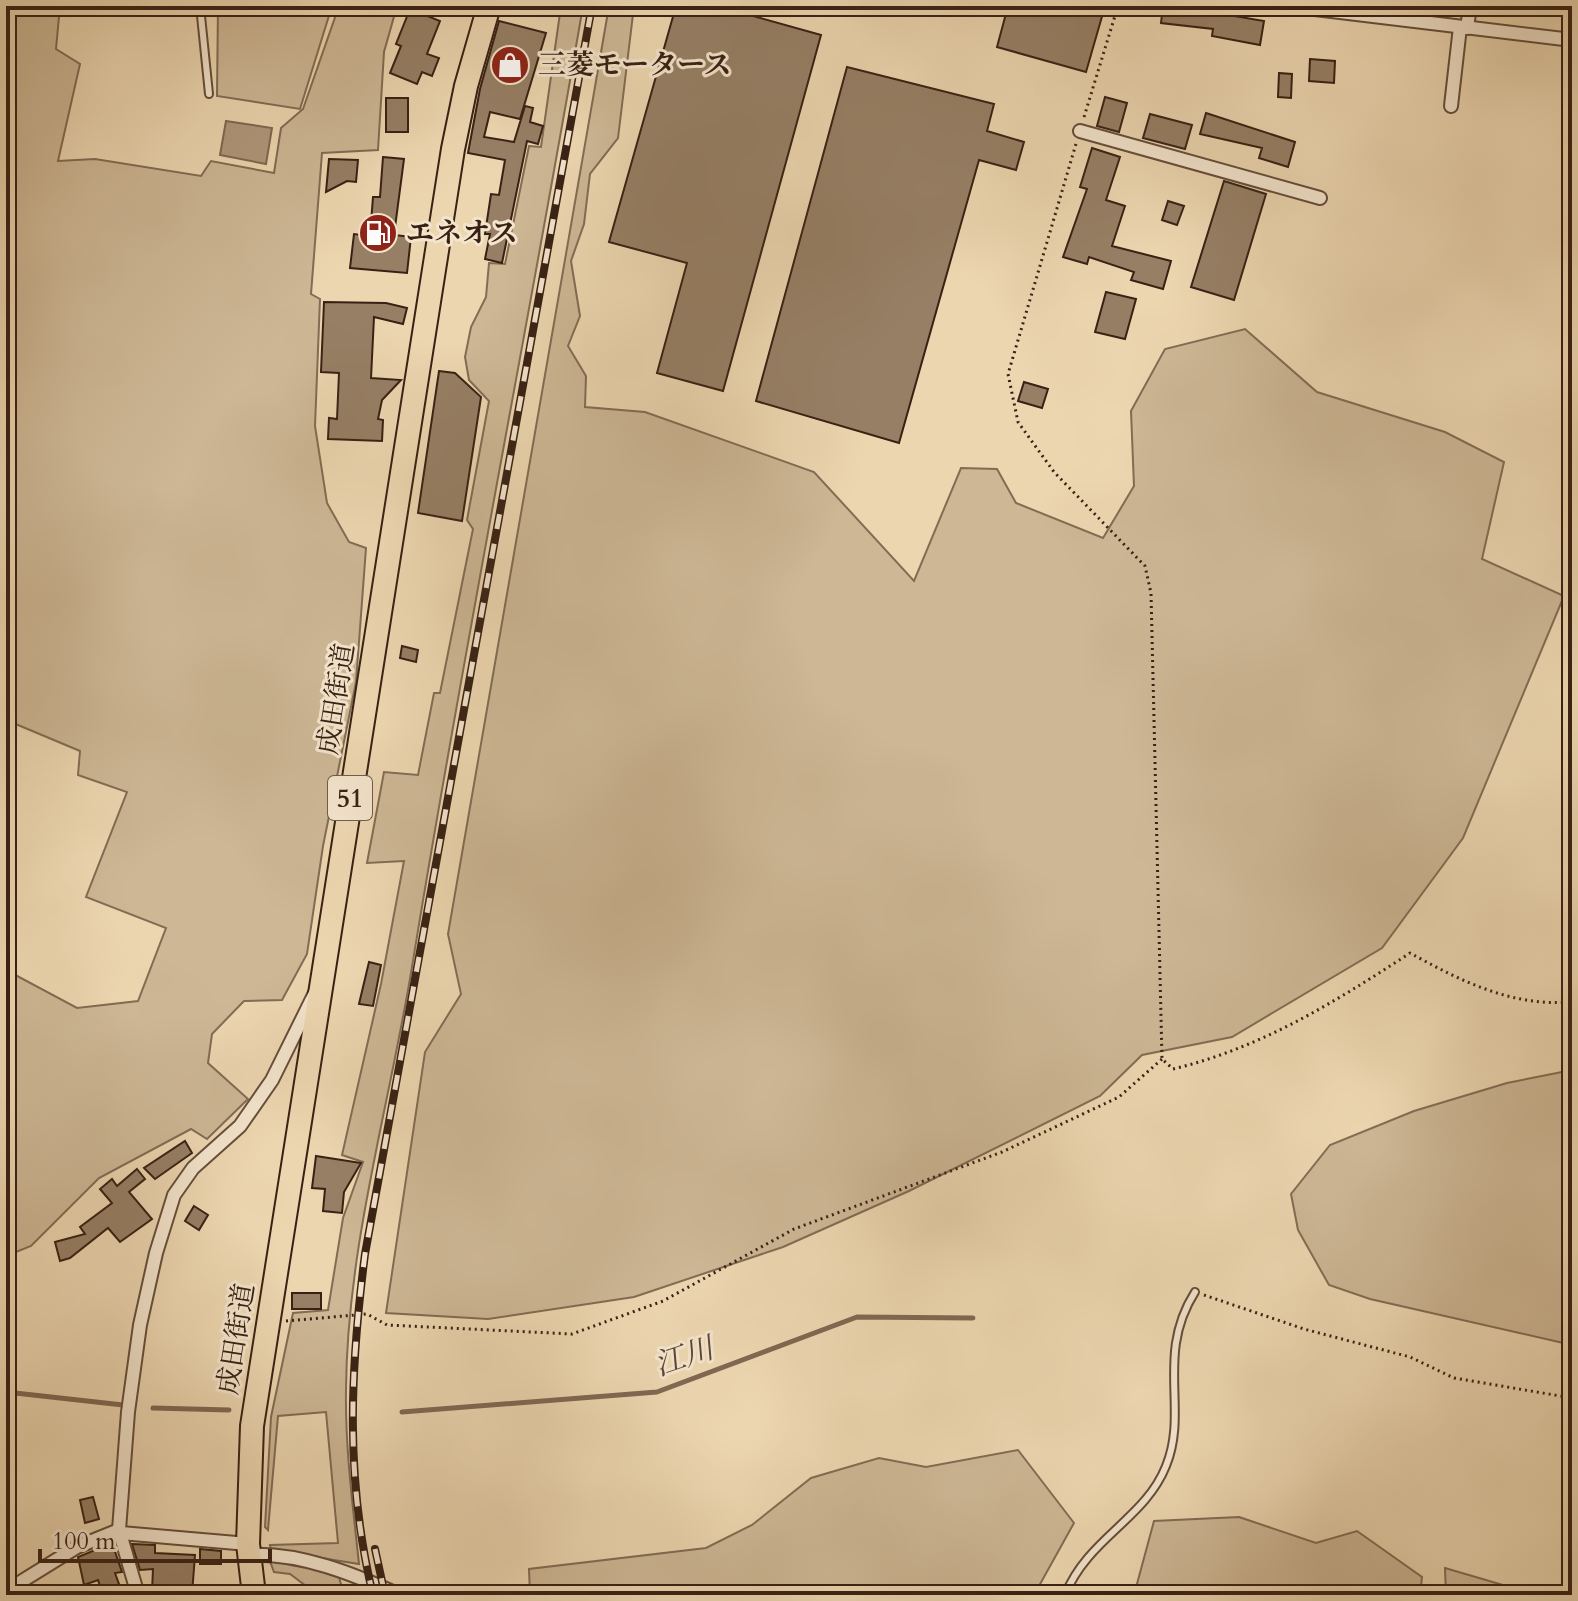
<svg xmlns="http://www.w3.org/2000/svg" width="1578" height="1601" font-family="Cardo,'Noto Serif JP',serif">
<rect width="100%" height="100%" fill="#ecd6b0"/>
<filter id="stains"><feTurbulence type="fractalNoise" baseFrequency=".0025" numOctaves="4"/><feColorMatrix values="0 0 0 0 .2 0 0 0 0 .09 0 0 0 0 .02 0 0 0 .5 -.17"/></filter>
<radialGradient id="worn" r=".72"><stop offset=".6" stop-color="#630" stop-opacity="0"/><stop offset="1" stop-color="#630" stop-opacity=".3"/></radialGradient>
<!-- green -->
<g fill="#cdb795" stroke="#826c54" stroke-width="2">
<polygon points="6,6 60,6 56,49 80,64 58,161 95,159 201,176 211,161 274,173 281,128 303,109 339,6 397,6 384,52 378,150 322,153 311,294 320,299 315,426 327,503 349,542 366,548 356,682 323,846 307,954 282,1000 244,1001 212,1034 208,1063 248,1099 207,1139 191,1129 99,1178 31,1246 6,1256 6,970 77,1008 138,1001 166,928 86,897 127,792 78,775 80,751 6,720"/>
<polygon points="218,6 332,6 300,109 217,96"/>
<path d="M561 6H583C528 327 464 646 412 967 389 1107 347 1247 346 1390 345 1448 353 1507 359 1564L271 1550 270 1545 338 1543 326 1412 278 1416 268 1530 265 1527 271 1417 293 1313 328 1310 343 1218 363 1162 342 1155 381 984 404 861 367 863 384 772 418 775 434 693H440L473 529 467 520 489 401 469 380 465 357 471 327 486 297 489 263 505 264 529 146 541 147Z"/>
<polygon points="609,6 634,6 618,138 590,174 584,224 571,261 580,316 568,346 586,376 585,407 645,412 814,472 914,581 961,468 997,469 1016,503 1103,538 1134,486 1131,411 1165,349 1245,329 1317,392 1445,432 1504,462 1482,559 1564,596 1463,838 1382,948 1232,1037 1142,1055 1100,1096 909,1191 783,1247 634,1297 488,1319 386,1313 425,1052 461,994 448,934"/>
<polygon points="1572,1070 1572,1345 1370,1299 1329,1285 1298,1230 1291,1194 1330,1145 1414,1111 1507,1083"/>
<polygon points="1018,1450 1074,1523 1034,1595 530,1595 529,1569 706,1548 752,1525 811,1478 879,1458 926,1467"/>
<polygon points="1239,1517 1316,1543 1357,1531 1422,1577 1420,1595 1134,1595 1154,1521"/>
<polygon points="268,1556 335,1563 344,1595 318,1595 290,1574 274,1572"/>
<polygon points="1445,1568 1537,1595 1446,1595"/>
</g>
<!-- water -->
<polygon fill="#af987b" stroke="#7f6852" stroke-width="2" points="226,121 272,128 266,164 220,155"/>
<g fill="none" stroke-linecap="round" stroke-linejoin="round">
<!-- stream -->
<g stroke="#7f6852" stroke-width="5">
<polyline points="6,1392 123,1405"/>
<polyline points="153,1408 229,1410"/>
<polyline points="402,1412 657,1392 857,1317 973,1318"/>
</g>
</g>
<!-- building -->
<g fill="#967f65" stroke="#382114" stroke-width="2">
<polygon points="676,6 748,6 746,14 821,35 723,391 657,373 687,263 609,242"/>
<polygon points="1008,6 1105,6 1086,72 997,47"/>
<polygon points="1163,6 1206,7 1205,11 1264,21 1260,45 1212,36 1213,29 1161,23"/>
<polygon points="410,9 440,21 427,54 439,58 432,76 422,72 417,84 390,73 401,46 396,44"/>
<polygon points="499,21 546,33 520,119 490,112 484,137 514,142 525,106 533,108 530,122 543,126 538,144 527,141 502,263 485,259 490,234 485,234 491,194 499,195 505,160 468,153 480,89"/>
<polygon points="1310,59 1335,61 1334,83 1309,81"/>
<polygon points="847,67 994,104 987,131 1024,142 1016,170 979,160 899,443 756,401"/>
<polygon points="1279,73 1292,74 1291,98 1278,97"/>
<polygon points="1105,97 1127,103 1119,132 1097,126"/>
<rect x="386" y="98" width="22" height="34"/>
<polygon points="1206,113 1295,142 1288,167 1259,158 1262,148 1200,134"/>
<polygon points="1150,114 1192,125 1185,149 1143,138"/>
<polygon points="1092,148 1120,157 1106,200 1125,206 1112,246 1171,261 1163,289 1131,280 1134,272 1089,257 1087,264 1063,257 1087,189 1080,187"/>
<polygon points="383,157 404,159 394,235 411,237 407,273 350,268 354,234 370,236 373,197 380,197"/>
<polygon points="329,159 358,160 356,182 347,181 326,192"/>
<polygon points="1224,181 1266,194 1234,300 1191,287"/>
<polygon points="1168,201 1184,206 1177,225 1162,220"/>
<polygon points="1106,292 1136,299 1125,339 1095,332"/>
<polygon points="324,302 386,303 407,308 403,324 374,317 371,378 401,380 382,400 378,419 383,420 382,441 328,439 329,418 337,419 339,373 321,372"/>
<polygon points="439,371 455,373 481,397 462,521 418,513"/>
<polygon points="1024,382 1048,389 1042,408 1018,401"/>
<polygon points="402,646 418,650 416,662 400,658"/>
<polygon points="369,962 381,965 373,1006 359,1004"/>
<polygon points="185,1141 192,1153 155,1179 144,1168"/>
<polygon points="316,1156 361,1163 344,1192 342,1213 323,1211 325,1189 312,1188"/>
<polygon points="137,1169 145,1179 129,1192 152,1219 120,1242 108,1228 70,1258 60,1261 55,1242 85,1234 80,1227 112,1203 100,1189 112,1179 117,1186"/>
<polygon points="194,1206 208,1215 199,1230 185,1221"/>
<rect x="292" y="1293" width="29" height="16"/>
<polygon points="93,1497 99,1519 85,1523 80,1500"/>
<polygon points="112,1543 122,1572 115,1573 123,1595 103,1595 98,1580 84,1585 78,1557"/>
<polygon points="132,1544 155,1545 155,1553 195,1555 192,1594 152,1592 153,1569 140,1570"/>
<polygon points="200,1549 221,1551 221,1564 200,1564"/>
</g>
<g fill="none" stroke-linecap="round" stroke-linejoin="round">
<defs>
<g id="lane">
<polyline points="200,6 209,94"/>
<path d="M1065 1595C1088 1538 1145 1519 1166 1466 1189 1410 1155 1355 1195 1292"/>
</g>
<g id="street">
<polyline points="1290,6 1572,40"/>
<polyline points="1467,28 1470,6"/>
<polyline points="1451,106 1460,27"/>
<polyline points="1080,131 1320,198"/>
<polyline points="121,1533 248,1544"/>
<path d="M249 1555C299 1552 354 1574 399 1595"/>
<polyline points="6,1591 77,1547 119,1530"/>
<polyline points="138,1595 119,1530 128,1412 140,1325 156,1253 174,1195 193,1168 240,1126 272,1080 315,993"/>
</g>
<polyline id="highway" points="254,1595 248,1544 252,1426 453,149 466,86 489,6"/>
</defs>
<!-- lane casing -->
<use href="#lane" stroke="#654e3b" stroke-width="10"/>
<!-- street casing -->
<use href="#street" stroke="#654e3b" stroke-width="16"/>
<!-- highway casing -->
<use href="#highway" stroke="#382114" stroke-width="26"/>
<!-- path -->
<g stroke="#382114" stroke-width="3" stroke-dasharray="2 4" stroke-linecap="butt">
<polyline points="1084,117 1118,6"/>
<path d="M1076 144 1008 374 1018 422 1054 472 1145 566 1151 593 1162 1059 1173 1069C1261 1048 1335 1002 1410 953 1461 981 1512 1007 1572 1002"/>
<polyline points="1204,1295 1304,1329 1410,1357 1454,1378 1572,1398"/>
<polyline points="286,1321 367,1314 387,1325 572,1334 663,1301 794,1229 1002,1152 1119,1097 1162,1059"/>
</g>
<!-- lane -->
<use href="#lane" stroke="#f3e4cc" stroke-width="6"/>
<!-- street -->
<use href="#street" stroke="#f3e4cc" stroke-width="12"/>
<!-- highway -->
<use href="#highway" stroke="#ecd6b0" stroke-width="22"/>
<defs>
<g id="rail">
<polyline points="375,1549 385,1595"/>
<path d="M373 1595C345 1479 350 1371 365 1254L592 6"/>
</g>
</defs>
<!-- rail casing -->
<use href="#rail" stroke="#382114" stroke-width="8"/>
<!-- rail -->
<use href="#rail" stroke="#f3e4cc" stroke-width="5" stroke-dasharray="15" stroke-linecap="butt"/>
</g>
<!-- icons -->
<defs>
<symbol id="shop-disc" viewBox="-11 -11 22 22"><circle r="9.5" fill="#8f2418" stroke="#f3e4cc"/><path d="M-5-2.5h2.3a2.7 3.5 0 0 1 5.4 0H5L5.5 6h-11ZM-1.5-2.5h3a1.5 2.3 0 0 0-3 0Z" fill="#fff"/></symbol>
<symbol id="fuel-disc" viewBox="-11 -11 22 22"><circle r="9.5" fill="#8f2418" stroke="#f3e4cc"/><path d="M-5.5-6h7V0h2V4h1.3V-2.5L3-4.5l.8-.8L6-3V5H2.5V1h-1V6h-7ZM-4.2-4.7v3.2H.2V-4.7Z" fill="#fff"/></symbol>
</defs>
<g fill-rule="evenodd">
<use href="#shop-disc" x="488" y="43" width="44" height="44"/>
<use href="#fuel-disc" x="356" y="211" width="44" height="44"/>
</g>
<g text-anchor="middle" dominant-baseline="central" stroke-width="6" stroke-linejoin="round" paint-order="stroke">
<!-- shield labels -->
<rect fill="#f3e4cc" stroke="#705c4b" stroke-width="2" x="328" y="776" width="44" height="44" rx="6"/>
<g font-size="26" font-weight="bold" fill="#382114">
<text x="350" y="798">51</text>
</g>
<!-- poi labels -->
<g font-size="28" font-weight="bold" fill="#382114" stroke="#f3e4cc" text-anchor="start">
<text x="538" y="65">三菱モータース</text>
<text x="406" y="233">エネオス</text>
</g>
<!-- street labels -->
<g font-size="28" fill="#382114" stroke="#f3e4cc">
<text transform="translate(336 699) rotate(-81)">成田街道</text>
<text transform="translate(236 1339) rotate(-81)">成田街道</text>
</g>
<!-- water labels -->
<g font-size="30" font-style="italic" fill="#5c4533" stroke="#f3e4cc">
<text transform="translate(684 1357) rotate(-19)">江川</text>
</g>
</g>
<!-- margin -->
<rect width="1578" height="1601" fill="none" stroke="#ecd6b0" stroke-width="32"/>
<rect x="8" y="8" width="1562" height="1585" fill="none" stroke="#382114" stroke-width="4"/>
<rect x="16" y="16" width="1546" height="1569" fill="none" stroke="#382114" stroke-width="2"/>
<!-- scale -->
<path d="M40 1549v12h230v-12" fill="none" stroke="#382114" stroke-width="4"/>
<text x="52" y="1549" font-size="24" fill="#382114" stroke="#f3e4cc" stroke-width="6" paint-order="stroke">100 m</text>
<rect width="100%" height="100%" filter="url(#stains)"/>
<rect width="100%" height="100%" fill="url(#worn)"/>
</svg>
